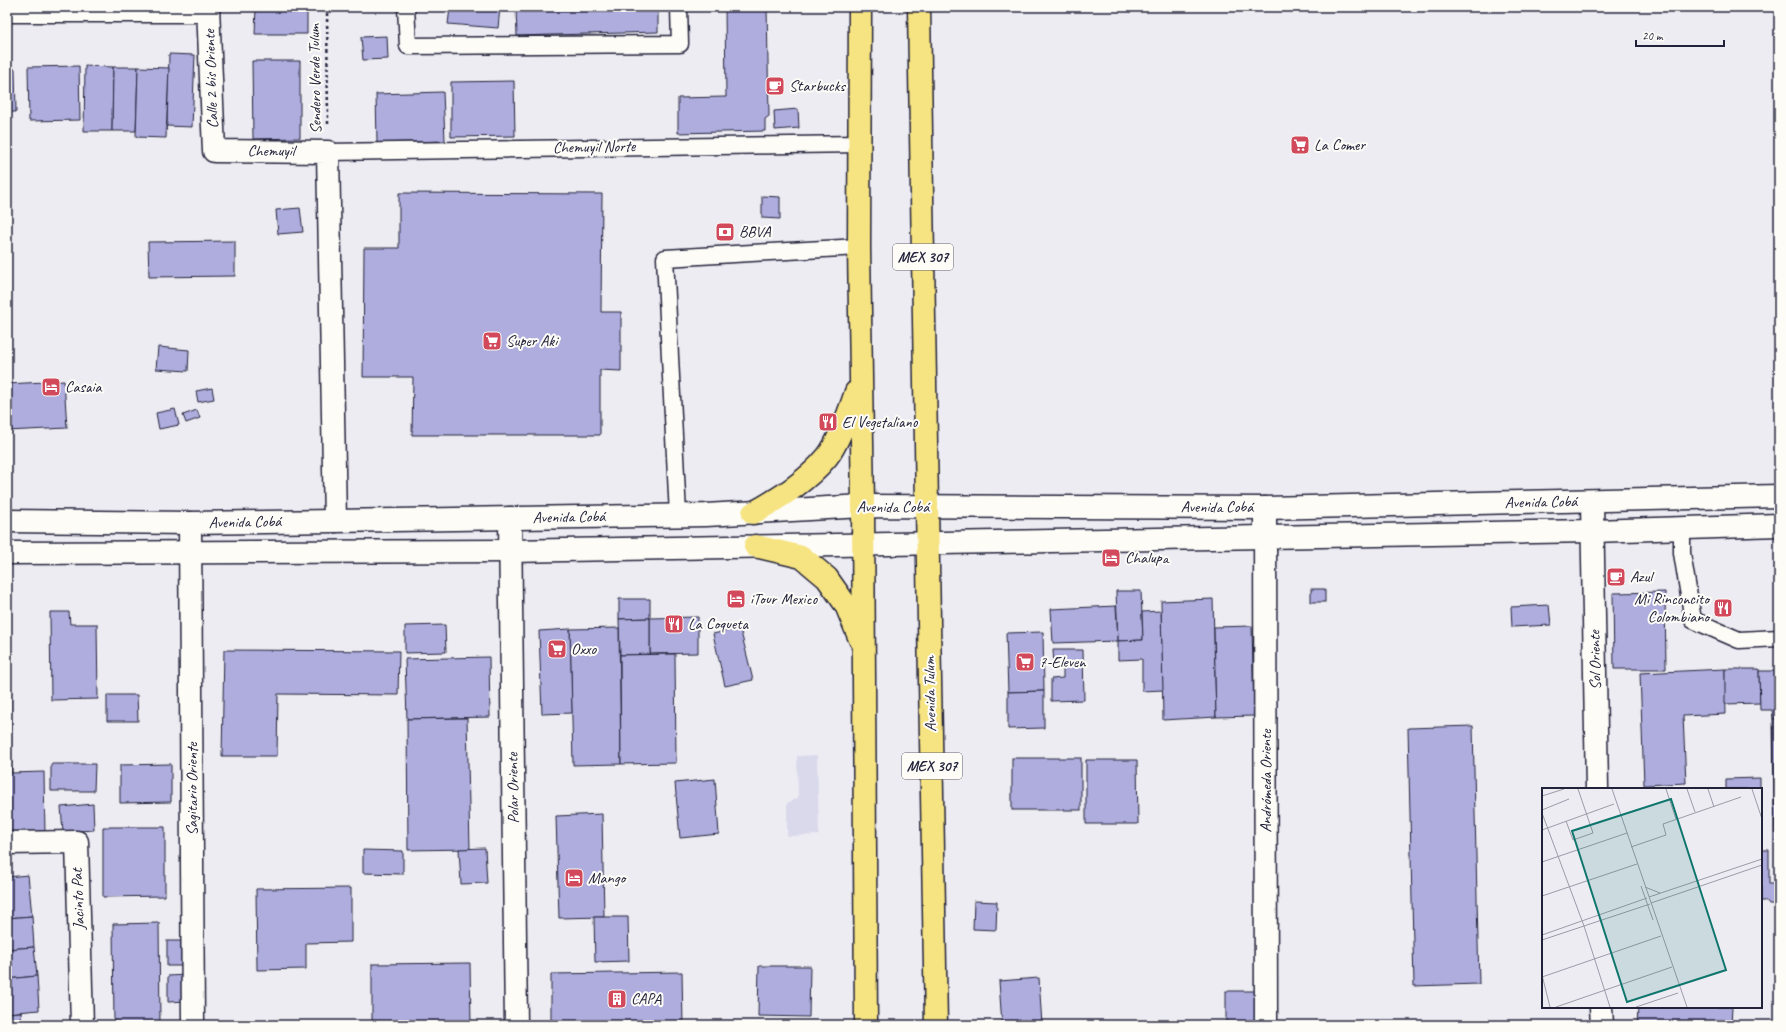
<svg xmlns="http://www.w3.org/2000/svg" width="1786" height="1032" font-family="Caveat,sans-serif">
<rect width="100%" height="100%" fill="#edecf2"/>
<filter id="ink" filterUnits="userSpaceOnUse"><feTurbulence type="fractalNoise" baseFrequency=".025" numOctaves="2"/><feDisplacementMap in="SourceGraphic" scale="8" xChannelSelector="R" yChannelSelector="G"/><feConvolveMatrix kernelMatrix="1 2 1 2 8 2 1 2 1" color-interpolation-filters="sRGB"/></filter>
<g filter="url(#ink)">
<!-- built -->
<polygon fill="#dad9ec" points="817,755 819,835 787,836 787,803 798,798 797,756"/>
<!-- building -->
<g fill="#aeadde" stroke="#22223b">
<polygon points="256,7 307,7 307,34 255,34"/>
<rect x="418" y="7" width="15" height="1"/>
<polygon points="478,7 500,7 498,28 448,24 450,8 477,10"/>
<polygon points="516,7 658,7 658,32 517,36"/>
<polygon points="725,7 767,7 769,116 765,119 765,131 678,133 678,98 726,97"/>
<polygon points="387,36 388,59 363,60 361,37"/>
<polygon points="169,54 195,55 192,127 167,126"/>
<polygon points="252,61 300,61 300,138 253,139"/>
<polygon points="79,66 80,120 29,121 28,67"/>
<polygon points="85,66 113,67 112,131 84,131"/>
<polygon points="113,67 138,67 136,131 112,131"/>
<polygon points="138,67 169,68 166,138 136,137"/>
<polygon points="15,69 16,112 7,112 7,70"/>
<polygon points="514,81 515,136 451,137 451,82"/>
<polygon points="443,92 445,141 377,143 376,94"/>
<polygon points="798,109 799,128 775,130 774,111"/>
<polygon points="399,193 602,194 601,312 621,312 621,371 600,370 600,435 412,435 413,377 363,377 364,248 399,248"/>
<polygon points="762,196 780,197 780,219 762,218"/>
<polygon points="300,208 303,232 278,234 276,210"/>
<polygon points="235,241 235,276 149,277 148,242"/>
<polygon points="158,347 189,350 188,371 156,369"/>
<polygon points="64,381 67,428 7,431 7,384"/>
<polygon points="212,388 214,399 198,402 196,391"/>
<polygon points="175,409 179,425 159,429 156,413"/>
<polygon points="197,410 200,418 186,423 183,415"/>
<rect x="1311" y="589" width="14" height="13"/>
<polygon points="1116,591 1141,591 1143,640 1118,641"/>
<polygon points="1665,592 1666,669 1614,669 1613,593"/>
<polygon points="619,599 650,599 650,618 619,619"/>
<polygon points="1213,599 1216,717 1163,720 1161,601"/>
<polygon points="1549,605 1551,625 1512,627 1511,607"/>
<polygon points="1116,606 1118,641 1053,643 1051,609"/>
<polygon points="1161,611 1163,690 1142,691 1142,659 1118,660 1118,641 1143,640 1142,612"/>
<polygon points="50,612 69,612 70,624 97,624 98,699 51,700"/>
<polygon points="698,617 698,653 650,654 650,618"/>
<polygon points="650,618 650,654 620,655 619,619"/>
<polygon points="445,625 446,652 405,653 405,626"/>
<polygon points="1252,626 1254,716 1216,717 1214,627"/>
<polygon points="619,628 621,764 573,765 570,629"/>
<polygon points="740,628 753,680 725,686 713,634"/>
<polygon points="570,629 572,713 542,714 539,631"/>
<polygon points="1043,632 1044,691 1008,692 1006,633"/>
<polygon points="224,650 399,651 398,695 278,694 277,756 222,756"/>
<polygon points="1053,650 1083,650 1084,700 1051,701 1051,679 1063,678 1063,666 1054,666"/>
<polygon points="675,654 676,763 621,764 620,655"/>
<polygon points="489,657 490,717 407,719 405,659"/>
<polygon points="1725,669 1726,714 1683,716 1686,783 1644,785 1640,673"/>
<polygon points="1725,669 1759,669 1760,703 1725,704"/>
<polygon points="1759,671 1779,671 1779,718 1773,719 1772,710 1760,710"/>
<polygon points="7,673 10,673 11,752 7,752"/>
<polygon points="1044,691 1044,728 1008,729 1008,692"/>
<polygon points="107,695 137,695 138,721 107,721"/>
<polygon points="467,718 470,849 408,850 407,719"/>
<polygon points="1779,718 1779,841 1775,841 1773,719"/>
<polygon points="1473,726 1479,984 1414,986 1408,728"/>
<polygon points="7,752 11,752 11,773 44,772 45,836 7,837"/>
<rect x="1012" y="758" width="69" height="52"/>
<polygon points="1086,760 1137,760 1138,824 1086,824"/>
<polygon points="51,764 95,764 94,791 51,791"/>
<polygon points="171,764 171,802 120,803 120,765"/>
<polygon points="1760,778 1760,789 1726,789 1726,779"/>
<polygon points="715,779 719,834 680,838 675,783"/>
<polygon points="93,804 94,830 63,832 61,807"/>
<polygon points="602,814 604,917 559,918 556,816"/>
<polygon points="103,827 165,827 165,896 103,897"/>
<polygon points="485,848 487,883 461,884 459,849"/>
<polygon points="363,850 403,851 403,874 363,873"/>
<polygon points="1761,850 1769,850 1769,884 1779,884 1779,905 1769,905 1766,901 1761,901"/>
<polygon points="28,875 32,916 7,918 7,877"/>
<polygon points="351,888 351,942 306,943 306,969 257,970 256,889"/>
<polygon points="974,901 997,902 996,930 973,929"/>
<polygon points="32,916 34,947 7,949 7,918"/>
<polygon points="594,917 628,917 629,961 595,962"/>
<polygon points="159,923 160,1025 114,1025 113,924"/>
<rect x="167" y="941" width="16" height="25"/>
<polygon points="34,947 37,976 7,979 7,949"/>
<polygon points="470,963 471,1025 372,1025 372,964"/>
<polygon points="759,966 810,966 809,1017 758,1016"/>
<polygon points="682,972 683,1025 551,1025 551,974"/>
<polygon points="187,975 187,1001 168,1002 168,976"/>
<polygon points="37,976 39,1010 7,1013 7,979"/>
<polygon points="1039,978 1042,1025 1002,1025 999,981"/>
<rect x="1226" y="991" width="31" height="34"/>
<polygon points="1638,1007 1732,1007 1731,1025 1637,1025"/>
<polygon points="21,1012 22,1025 7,1025 7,1013"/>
</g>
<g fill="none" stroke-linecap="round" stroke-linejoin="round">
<defs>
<g id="lane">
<polyline points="406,7 408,46 680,44 679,7"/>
<polyline points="328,152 860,144"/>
<polyline points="678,515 665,258 859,247"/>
<polyline points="1682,528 1682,553 1693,620 1739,640 1779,638"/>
</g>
<g id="street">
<polyline points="208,7 214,151 328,152 335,521"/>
<polyline points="7,11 208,11"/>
<polyline points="1592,501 1597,789"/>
<polyline points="1265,508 1266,1025"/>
<polyline points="510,518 516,1025"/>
<polyline points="190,523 193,1025"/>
<polyline points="7,843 77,842 82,1025"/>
<polyline points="1601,1007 1602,1025"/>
</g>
<g id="secondary">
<polyline points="7,521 190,523 335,521 706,515 863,506 1265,508 1779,496"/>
<polyline points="7,553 510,551 1593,531 1779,525"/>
</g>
<g id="primary">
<polyline points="863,506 866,1025"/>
<polyline points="927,506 936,1025"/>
<polyline points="755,546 802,557 827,578 846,605 860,639"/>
</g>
<g id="highway">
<polyline points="860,7 859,247 863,506"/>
<polyline points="919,7 927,506"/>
<path d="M753 513C780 498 807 481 827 457 839 442 850 410 856 392"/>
</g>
</defs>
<!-- lane casing -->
<use href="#lane" stroke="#22223b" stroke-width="19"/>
<!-- street casing -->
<use href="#street" stroke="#22223b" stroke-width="25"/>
<!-- secondary casing -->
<use href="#secondary" stroke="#22223b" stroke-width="25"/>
<!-- primary casing -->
<use href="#primary" stroke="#22223b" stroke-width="25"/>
<!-- highway casing -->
<use href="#highway" stroke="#22223b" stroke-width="25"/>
<!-- path -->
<polyline stroke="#22223b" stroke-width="2.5" stroke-dasharray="3 3" stroke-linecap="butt" points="327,7 328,125"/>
<!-- lane -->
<use href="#lane" stroke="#fdfcf7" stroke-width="16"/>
<!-- street -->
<use href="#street" stroke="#fdfcf7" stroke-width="22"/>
<!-- secondary -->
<use href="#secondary" stroke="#fdfcf7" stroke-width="22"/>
<!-- primary -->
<use href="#primary" stroke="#f6e381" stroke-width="22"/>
<!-- highway -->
<use href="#highway" stroke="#f6e381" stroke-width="22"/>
</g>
</g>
<!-- icons -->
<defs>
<symbol id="cafe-square" viewBox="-11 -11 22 22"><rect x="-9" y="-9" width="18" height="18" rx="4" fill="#d1495b" stroke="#fdfcf7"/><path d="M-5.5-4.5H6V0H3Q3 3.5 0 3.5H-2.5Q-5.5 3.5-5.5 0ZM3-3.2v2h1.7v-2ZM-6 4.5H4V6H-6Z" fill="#fff"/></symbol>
<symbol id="supermarket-square" viewBox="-11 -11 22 22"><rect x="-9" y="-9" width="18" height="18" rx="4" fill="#d1495b" stroke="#fdfcf7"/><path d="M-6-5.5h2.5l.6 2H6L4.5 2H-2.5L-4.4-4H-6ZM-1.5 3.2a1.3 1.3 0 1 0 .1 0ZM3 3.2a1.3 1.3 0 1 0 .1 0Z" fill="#fff"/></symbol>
<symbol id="bank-square" viewBox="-11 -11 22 22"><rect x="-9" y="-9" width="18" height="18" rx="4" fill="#d1495b" stroke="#fdfcf7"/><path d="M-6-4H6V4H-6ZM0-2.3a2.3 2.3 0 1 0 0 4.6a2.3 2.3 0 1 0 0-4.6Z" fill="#fff"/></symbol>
<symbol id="hotel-square" viewBox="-11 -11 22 22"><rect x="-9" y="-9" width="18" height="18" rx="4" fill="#d1495b" stroke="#fdfcf7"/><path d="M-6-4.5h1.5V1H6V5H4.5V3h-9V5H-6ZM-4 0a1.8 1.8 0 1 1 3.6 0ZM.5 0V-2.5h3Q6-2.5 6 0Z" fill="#fff"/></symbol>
<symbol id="restaurant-square" viewBox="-11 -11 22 22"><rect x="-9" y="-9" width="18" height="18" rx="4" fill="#d1495b" stroke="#fdfcf7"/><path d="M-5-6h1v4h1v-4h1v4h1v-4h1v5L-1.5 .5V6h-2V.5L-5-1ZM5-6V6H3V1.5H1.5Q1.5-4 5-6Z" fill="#fff"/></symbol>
<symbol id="building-square" viewBox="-11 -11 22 22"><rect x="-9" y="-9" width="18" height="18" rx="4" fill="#d1495b" stroke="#fdfcf7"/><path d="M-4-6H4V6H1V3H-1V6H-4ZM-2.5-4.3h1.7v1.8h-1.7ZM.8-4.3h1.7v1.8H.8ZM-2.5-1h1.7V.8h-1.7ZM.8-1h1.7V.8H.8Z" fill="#fff"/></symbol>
</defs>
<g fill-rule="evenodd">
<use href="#cafe-square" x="764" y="75" width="22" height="22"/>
<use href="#supermarket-square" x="1289" y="134" width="22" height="22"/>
<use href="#bank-square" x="714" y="221" width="22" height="22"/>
<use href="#supermarket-square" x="481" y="330" width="22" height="22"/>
<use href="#hotel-square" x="40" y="376" width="22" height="22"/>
<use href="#restaurant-square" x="817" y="411" width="22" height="22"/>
<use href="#hotel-square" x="1100" y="547" width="22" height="22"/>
<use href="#cafe-square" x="1605" y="566" width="22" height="22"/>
<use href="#hotel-square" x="725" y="588" width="22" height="22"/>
<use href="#restaurant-square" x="1712" y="597" width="22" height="22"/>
<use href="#restaurant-square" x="663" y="613" width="22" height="22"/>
<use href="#supermarket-square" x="546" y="638" width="22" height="22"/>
<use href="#supermarket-square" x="1014" y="651" width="22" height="22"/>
<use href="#hotel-square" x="563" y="867" width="22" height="22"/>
<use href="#building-square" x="606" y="988" width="22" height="22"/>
</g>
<g text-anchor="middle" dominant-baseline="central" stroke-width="4" stroke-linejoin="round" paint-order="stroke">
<!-- shield labels -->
<g fill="#fdfcf7" stroke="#646373" stroke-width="1">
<rect x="893" y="244" width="60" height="26" rx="3"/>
<rect x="902" y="753" width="60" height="26" rx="3"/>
</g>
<g font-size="15" font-weight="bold" fill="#22223b">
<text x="923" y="257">MEX 307</text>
<text x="932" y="766">MEX 307</text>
</g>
<!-- street labels -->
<g font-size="16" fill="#22223b" stroke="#fdfcf7">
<text transform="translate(211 79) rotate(-92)">Calle 2 bis Oriente</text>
<text transform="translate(315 79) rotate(-91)">Sendero Verde Tulum</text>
<text transform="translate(594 147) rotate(-1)">Chemuyil Norte</text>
<text x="271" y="151">Chemuyil</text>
<text transform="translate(1541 502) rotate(-1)">Avenida Cobá</text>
<text x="893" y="507">Avenida Cobá</text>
<text x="1217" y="507">Avenida Cobá</text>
<text transform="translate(569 517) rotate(-1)">Avenida Cobá</text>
<text transform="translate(245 522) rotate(-1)">Avenida Cobá</text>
<text transform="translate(1595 660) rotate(-91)">Sol Oriente</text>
<text transform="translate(930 694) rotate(-91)">Avenida Tulum</text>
<text transform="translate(1266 781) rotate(-90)">Andrómeda Oriente</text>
<text transform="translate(513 788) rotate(-91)">Polar Oriente</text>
<text transform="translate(192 789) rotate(-90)">Sagitario Oriente</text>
<text transform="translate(78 899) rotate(-92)">Jacinto Pat</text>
</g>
<!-- poi labels -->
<g font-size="16" fill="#22223b" stroke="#fdfcf7" text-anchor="start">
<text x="789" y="86">Starbucks</text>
<text x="1314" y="145">La Comer</text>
<text x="739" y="232">BBVA</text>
<text x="506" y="341">Super Aki</text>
<text x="65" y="387">Casaia</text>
<text x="842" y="422">El Vegetaliano</text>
<text x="1125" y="558">Chalupa</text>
<text x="1630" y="577">Azul</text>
<text x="750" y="599">iTour Mexico</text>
<text x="1709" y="599" text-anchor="end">Mi Rinconcito<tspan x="1709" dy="18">Colombiano</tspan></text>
<text x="688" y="624">La Coqueta</text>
<text x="571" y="649">Oxxo</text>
<text x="1039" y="662">7-Eleven</text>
<text x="588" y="878">Mango</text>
<text x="631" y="999">CAPA</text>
</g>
</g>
<!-- overview -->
<g transform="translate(1542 788)">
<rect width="220" height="220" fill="#edecf2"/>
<path fill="none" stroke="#9c9ba9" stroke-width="1" d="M70 1 145 219M124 1 134 31M145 1 153 24M166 1 172 19M210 1 220 31M0 8 22 1M0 22 27 11M0 25 42 138 68 219M24 33 31 52 51 45 36 1M0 42 72 16M89 59 124 47 121 36 199 9M0 74 85 45M99 98 111 132M103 99 118 105M0 108 95 76M107 109 220 71M109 115 220 77M0 147 105 110M0 152 108 116M0 187 8 219M0 189 119 148M14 219 130 179M94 219 136 205"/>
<path fill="#0f766e" fill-opacity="0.15" stroke="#0f766e" stroke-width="2" d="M129 11 184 182 85 214 30 43Z"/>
<rect width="220" height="220" fill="none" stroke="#22223b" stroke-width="2"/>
</g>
<!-- margin -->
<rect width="1786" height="1032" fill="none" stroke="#fdfcf7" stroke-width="24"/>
<rect x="12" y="12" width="1762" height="1008" fill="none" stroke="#22223b" stroke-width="1.5" filter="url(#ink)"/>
<!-- scale -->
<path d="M1636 40v6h88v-6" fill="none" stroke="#22223b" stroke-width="2"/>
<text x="1642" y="40" font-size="12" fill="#22223b" stroke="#fdfcf7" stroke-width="3" paint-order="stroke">20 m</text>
</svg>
